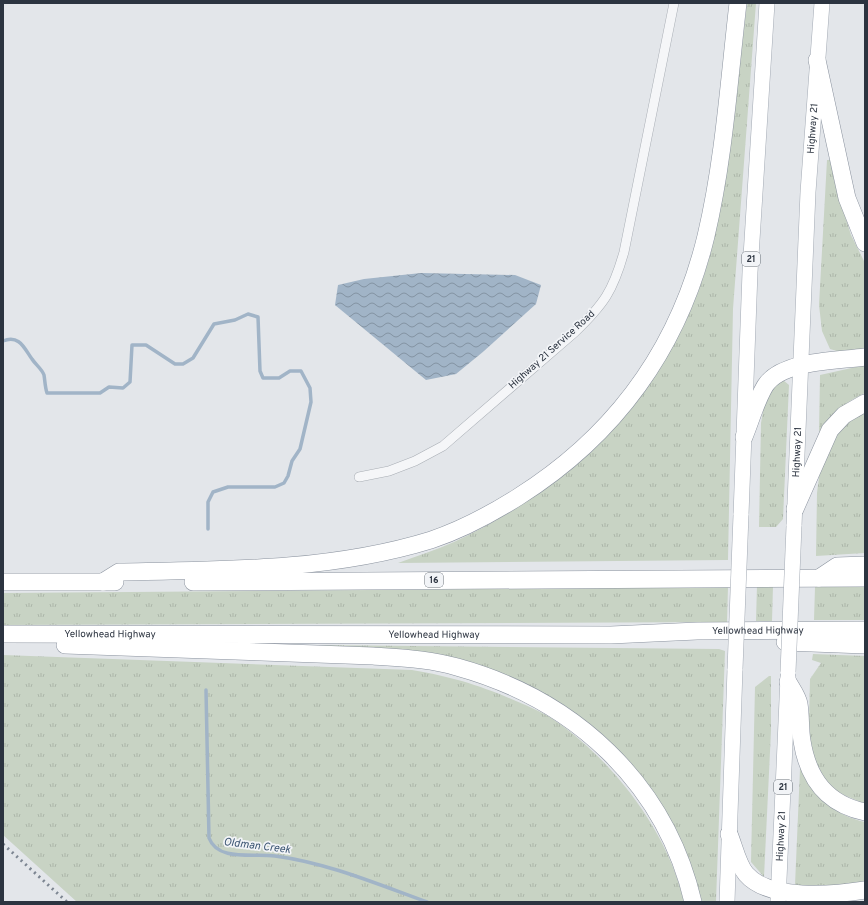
<svg xmlns="http://www.w3.org/2000/svg" width="868" height="905" font-family="Overpass,sans-serif">
<defs>
<pattern id="grass-tufts" width="24" height="20" patternUnits="userSpaceOnUse"><rect width="24" height="20" fill="#c8d3c4"/><path d="M3 7l-1-3M5 7V3M7 7l1-3M15 17l-1-3M17 17v-4M19 17l1-3" fill="none" stroke="#acb6a9"/></pattern>
<pattern id="water-waves" width="16" height="10" patternUnits="userSpaceOnUse"><rect width="16" height="10" fill="#a1b4c7"/><path d="M0 5q4-4 8 0t8 0" fill="none" stroke="#8393a3"/></pattern>
</defs>
<rect width="100%" height="100%" fill="#e3e6ea"/>
<!-- grass -->
<g fill="url(#grass-tufts)">
<path d="M747 3H756L733 309 728 560 398 563C416 556 436 550 454 542 572 487 665 397 705 272 715 242 719 211 724 181 734 122 740 62 747 3Z"/>
<polygon points="827,160 830,160 836,187 851,235 865,263 865,349 840,352 830,349 822,331 819,305"/>
<path d="M865 365V393C846 402 830 414 819 432L820 375Z"/>
<polygon points="783,380 789,385 783,519 776,527 759,527 761,423 764,406 775,383"/>
<polygon points="865,411 865,553 816,556 817,493 821,462 843,424"/>
<polygon points="757,585 773,586 772,621 756,621"/>
<polygon points="728,587 727,622 3,625 3,593"/>
<polygon points="815,587 865,587 865,620 814,620"/>
<polygon points="319,645 719,649 725,651 716,902 702,902 693,872 682,846 602,737 576,714 532,687 507,676 318,648"/>
<polygon points="813,654 865,656 865,804 837,792 826,781 814,759 810,742 809,722 810,679 821,663 812,660"/>
<path d="M3 655 412 670C453 677 479 685 516 701 530 707 545 713 557 722 615 763 668 832 684 902H77L3 835Z"/>
<polygon points="769,676 771,676 771,731 764,877 751,862 755,687"/>
<path d="M800 769H802C813 796 836 816 865 822V885L801 886 795 885Z"/>
</g>
<!-- water -->
<polygon fill="url(#water-waves)" points="421,273 515,275 541,285 536,304 484,351 456,374 426,380 335,305 338,285 364,279"/>
<g fill="none" stroke-linecap="round" stroke-linejoin="round">
<!-- stream -->
<g stroke="#a1b4c7" stroke-width="3.5">
<path d="M3 341C20 334 25 350 32 359 35 364 42 369 44 375 45 381 45 387 47 393H100L109 387 123 388 130 382 132 345H146L175 364H183L193 358 214 324 235 320 248 314 258 317 260 371 263 378H279L290 371H301L310 388 311 402 300 449 292 461 288 476 284 483 275 487H228L213 492 208 502V529"/>
<path d="M206 690 209 838C218 862 254 853 275 856 328 863 377 884 427 902"/>
</g>
<defs>
<path id="minor" d="M359 477 389 471 415 461 443 446 575 332C604 304 613 291 624 252L674 3"/>
<g id="primary">
<polyline points="741,515 750,272 767,3"/>
<path id="s1" d="M794 526 808 192 822 3"/>
<polyline points="727,902 735,669"/>
<path id="s2" d="M778 902 788 677"/>
</g>
<g id="motorway">
<polyline points="817,60 847,198 865,243"/>
<path d="M744 437C751 420 756 401 765 386 781 360 837 361 865 357"/>
<polyline points="795,509 830,430 844,415 865,403"/>
<polyline points="819,578 837,566 865,565"/>
<polyline points="3,582 115,582"/>
<path d="M103 582 119 572C222 570 331 571 431 540 461 530 491 514 518 497 615 436 679 348 706 236 724 160 729 80 738 3"/>
<polyline points="193,582 865,578"/>
<path id="s3" d="M3 634 611 635 697 631 865 630"/>
<polyline points="785,642 865,645"/>
<path d="M65 645 373 656C401 658 430 659 457 667 573 699 665 782 693 902"/>
<path d="M788 682C792 689 798 697 799 704 801 716 800 729 802 741 808 779 827 804 865 812"/>
<path d="M729 834C734 846 738 865 746 874 769 901 833 895 865 890"/>
</g>
</defs>
<!-- minor casing -->
<use href="#minor" stroke="#a8adb4" stroke-width="10"/>
<!-- primary casing -->
<use href="#primary" stroke="#a3aab4" stroke-width="16"/>
<!-- motorway casing -->
<use href="#motorway" stroke="#8b939f" stroke-width="18"/>
<!-- minor -->
<use href="#minor" stroke="#f5f6f8" stroke-width="9"/>
<!-- primary -->
<use href="#primary" stroke="#fff" stroke-width="15"/>
<!-- motorway -->
<use href="#motorway" stroke="#fff" stroke-width="17"/>
<!-- rail -->
<polyline stroke="#7d8692" stroke-width="3" stroke-dasharray="2 4" stroke-linecap="butt" points="3,844 67,902"/>
<defs>
<g id="primary-bridge">
<polyline points="735,669 741,515"/>
<polyline points="788,672 794,526"/>
</g>
</defs>
<!-- primary-bridge casing -->
<use href="#primary-bridge" stroke="#a3aab4" stroke-width="16" stroke-linecap="butt"/>
<!-- primary-bridge -->
<use href="#primary-bridge" stroke="#fff" stroke-width="15"/>
</g>
<g text-anchor="middle" dominant-baseline="central" stroke-width="3.5" stroke-linejoin="round" paint-order="stroke">
<!-- shield labels -->
<g fill="#f2f4f7" stroke="#676e77" stroke-width="1">
<rect x="742" y="252" width="18" height="14" rx="3"/>
<rect x="425" y="573" width="18" height="14" rx="3"/>
<rect x="774" y="780" width="18" height="14" rx="3"/>
</g>
<g font-size="9" font-weight="bold" fill="#2c3440">
<text x="751" y="259">21</text>
<text x="434" y="580">16</text>
<text x="783" y="787">21</text>
</g>
<!-- street labels -->
<g font-size="10" fill="#2c3440" stroke="#f2f4f7">
<text stroke="none"><textPath href="#s1" startOffset="398">Highway 21</textPath></text>
<text transform="translate(552 350) rotate(-42)">Highway 21 Service Road</text>
<text stroke="none"><textPath href="#s1" startOffset="74">Highway 21</textPath></text>
<text stroke="none"><textPath href="#s3" startOffset="755">Yellowhead Highway</textPath></text>
<text stroke="none"><textPath href="#s3" startOffset="107">Yellowhead Highway</textPath></text>
<text stroke="none"><textPath href="#s3" startOffset="431">Yellowhead Highway</textPath></text>
<text stroke="none"><textPath href="#s2" startOffset="66">Highway 21</textPath></text>
</g>
<!-- water labels -->
<g font-size="11" font-style="italic" fill="#395371" stroke="#f2f4f7">
<text transform="translate(257 846) rotate(7)">Oldman Creek</text>
</g>
</g>
<!-- border -->
<rect width="868" height="905" fill="none" stroke="#2c3440" stroke-width="8"/>
</svg>
